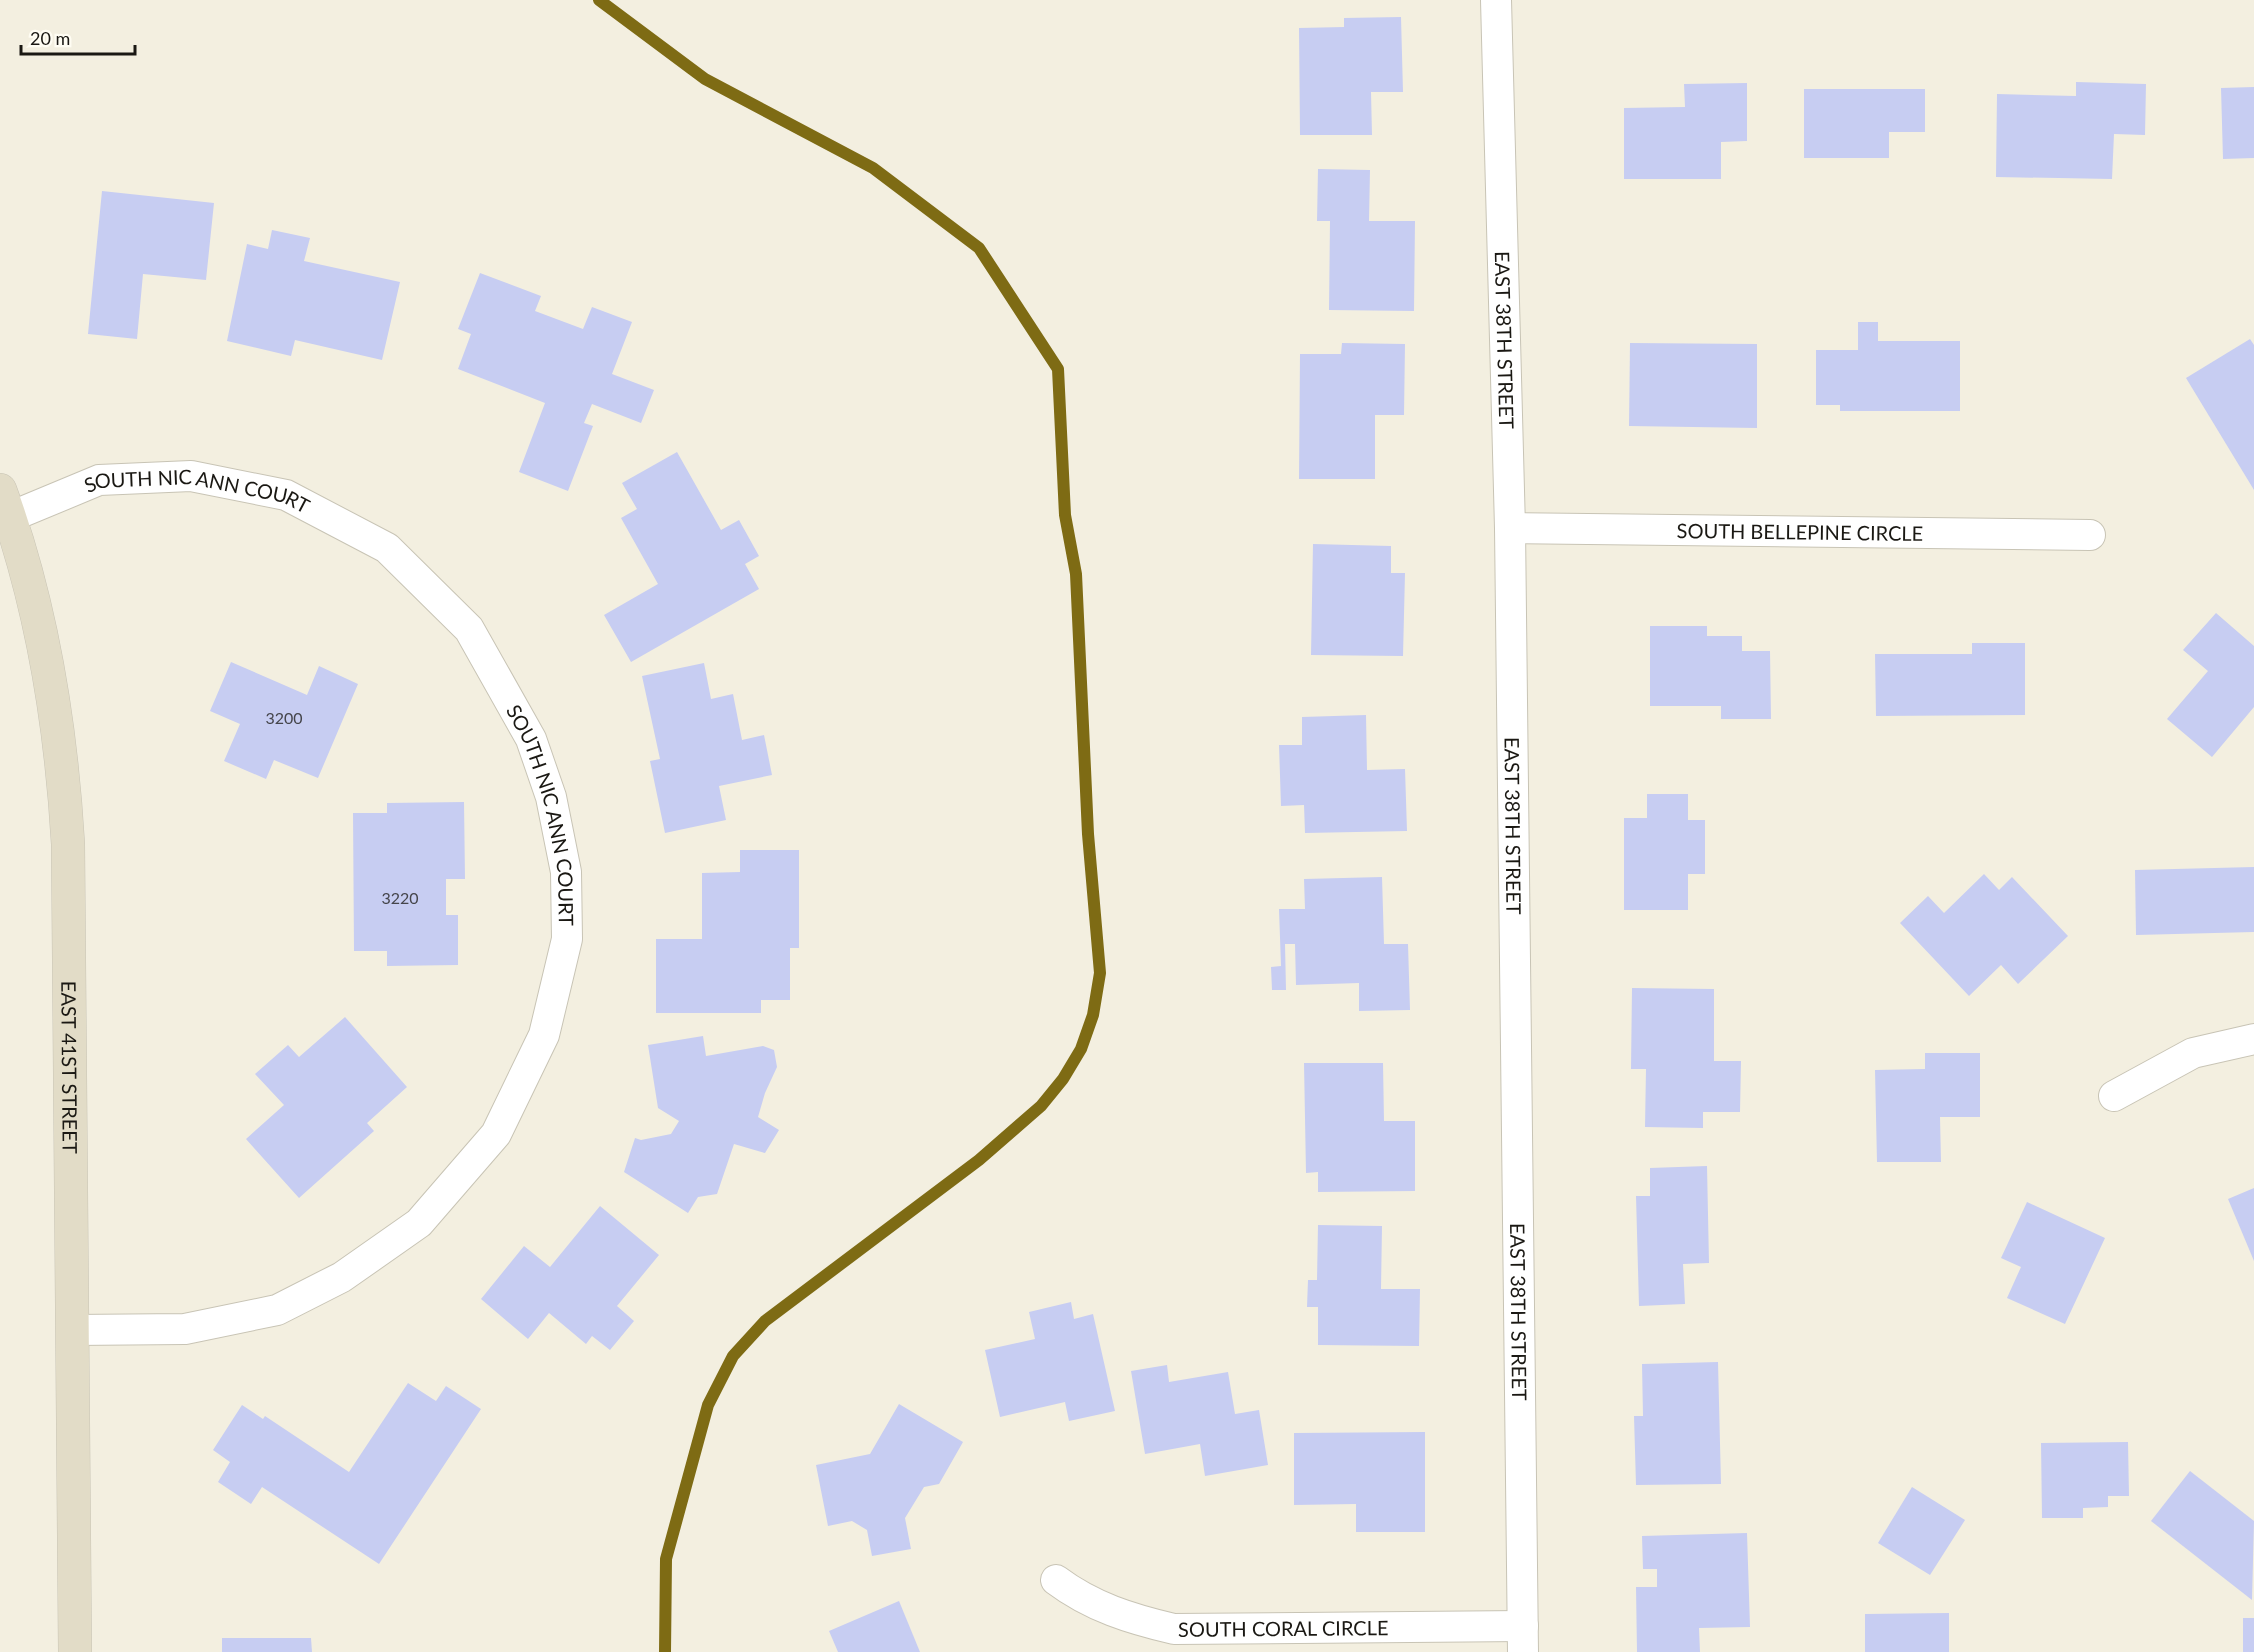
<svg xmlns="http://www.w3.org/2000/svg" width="2254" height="1652" font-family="Lato,sans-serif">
<rect width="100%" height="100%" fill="#f3efe0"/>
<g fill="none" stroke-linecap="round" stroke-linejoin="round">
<!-- stream -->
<polyline stroke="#7e6b14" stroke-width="12" points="599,0 705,79 873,168 979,248 1058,369 1065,515 1076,574 1088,834 1100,973 1093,1015 1081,1049 1063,1079 1041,1106 979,1160 765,1321 733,1356 708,1405 666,1559 665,1652"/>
</g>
<!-- building -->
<g fill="#c7cdf2">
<polygon points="1401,17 1403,92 1371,92 1372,135 1300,135 1299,28 1344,27 1344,18"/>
<polygon points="2076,82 2146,84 2145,135 2114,134 2112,179 1996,177 1997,94 2076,96"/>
<polygon points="1747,83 1747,141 1721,142 1721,179 1624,179 1624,108 1685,107 1684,84"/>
<polygon points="2254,87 2254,158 2223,159 2221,88"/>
<polygon points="1804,89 1925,89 1925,132 1889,132 1889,158 1804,158"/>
<polygon points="1318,169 1370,170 1369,221 1415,221 1414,311 1329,310 1330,221 1317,221"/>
<polygon points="102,191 214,203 206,280 143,274 137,339 88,334"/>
<polygon points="272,230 310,238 304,261 400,282 382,360 295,340 291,356 227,341 247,244 268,249"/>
<polygon points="480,273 541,296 535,311 583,329 592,307 632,322 612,374 654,390 641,423 592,404 584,423 593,426 568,491 519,472 545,403 458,369 471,334 458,329"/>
<polygon points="1858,322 1878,322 1878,341 1960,341 1960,411 1840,411 1840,405 1816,405 1816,350 1858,350"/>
<polygon points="2250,339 2254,345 2254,490 2186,378"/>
<polygon points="1342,343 1405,344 1404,415 1375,415 1375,479 1299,479 1300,354 1341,354"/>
<polygon points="1630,343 1757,344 1757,428 1629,426"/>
<polygon points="677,452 721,530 739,520 759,556 745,564 759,589 631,662 604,615 658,584 621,518 637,509 622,483"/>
<polygon points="1313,544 1391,546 1391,573 1405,573 1403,656 1311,655"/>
<polygon points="2216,613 2254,646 2254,707 2212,757 2167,719 2208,671 2183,650"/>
<polygon points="1650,626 1707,626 1707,636 1742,636 1742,651 1770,651 1771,719 1721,719 1721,706 1650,706"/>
<polygon points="1972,643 2025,643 2025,715 1876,716 1875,654 1972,654"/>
<polygon points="231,662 307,695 319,666 358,684 318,778 274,760 266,779 224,761 240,724 210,711"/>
<polygon points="704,663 711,699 733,694 742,740 764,735 772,775 719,786 726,820 665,833 650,761 660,759 642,676"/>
<polygon points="1366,715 1367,770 1405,769 1407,831 1305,833 1304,805 1281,806 1279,745 1302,745 1302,717"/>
<polygon points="1647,794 1688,794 1688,820 1705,820 1705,874 1688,874 1688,910 1624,910 1624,818 1647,818"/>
<polygon points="464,802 465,879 446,879 446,915 458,915 458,965 387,966 387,951 354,951 353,813 387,813 387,803"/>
<polygon points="740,850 799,850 799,948 790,948 790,1000 761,1000 761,1013 656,1013 656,939 702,939 702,873 740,872"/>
<polygon points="2254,867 2254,932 2136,935 2135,870"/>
<polygon points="1984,874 1999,890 2012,877 2068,936 2018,984 2001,965 1969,996 1900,923 1928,896 1944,913"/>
<polygon points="1382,877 1384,944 1408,944 1410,1010 1359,1011 1359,983 1296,985 1295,944 1285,944 1286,990 1272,990 1271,967 1281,966 1279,909 1305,909 1304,879"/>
<polygon points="1632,988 1714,989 1714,1061 1741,1061 1740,1112 1703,1112 1703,1128 1645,1127 1646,1069 1631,1069"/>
<polygon points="345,1017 407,1087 367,1123 374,1131 299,1198 246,1139 284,1105 255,1074 288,1045 299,1057"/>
<polygon points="703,1036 706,1056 763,1046 774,1050 777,1067 765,1093 758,1117 779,1130 765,1153 734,1144 717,1194 698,1197 688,1213 624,1172 635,1138 641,1140 671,1134 679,1121 658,1108 648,1045"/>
<polygon points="1925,1053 1980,1053 1980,1117 1940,1117 1941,1162 1877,1162 1875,1070 1925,1069"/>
<polygon points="1304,1063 1383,1063 1384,1121 1415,1121 1415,1191 1318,1192 1318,1172 1306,1173"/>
<polygon points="1707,1166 1709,1263 1683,1264 1685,1304 1639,1306 1636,1196 1650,1196 1650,1168"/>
<polygon points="2254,1188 2254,1261 2228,1199"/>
<polygon points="2027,1202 2105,1238 2065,1324 2007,1298 2021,1267 2001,1258"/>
<polygon points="600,1206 659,1255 617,1306 634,1321 610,1350 592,1336 586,1344 549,1313 528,1339 481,1299 524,1246 550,1267"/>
<polygon points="1318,1225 1382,1226 1381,1289 1420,1289 1419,1346 1318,1345 1318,1307 1307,1307 1308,1280 1317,1280"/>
<polygon points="1071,1302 1074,1319 1093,1314 1115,1411 1069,1421 1065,1402 1000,1417 985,1350 1035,1339 1029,1312"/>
<polygon points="1718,1362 1721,1484 1636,1485 1634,1416 1643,1416 1642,1364"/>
<polygon points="1167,1365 1169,1382 1228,1372 1235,1414 1259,1410 1268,1465 1205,1476 1200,1444 1145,1454 1131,1371"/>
<polygon points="408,1383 436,1401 446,1386 481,1409 379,1564 262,1487 251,1504 218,1482 230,1462 213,1450 242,1405 263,1419 265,1416 349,1472"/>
<polygon points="899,1404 963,1442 939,1484 924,1487 905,1518 911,1549 872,1556 867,1530 852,1521 828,1526 816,1465 870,1454"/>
<polygon points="1425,1432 1425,1532 1356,1532 1356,1504 1294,1505 1294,1433"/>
<polygon points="2128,1442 2129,1496 2108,1496 2108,1507 2083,1508 2083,1518 2042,1518 2041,1443"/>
<polygon points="2190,1471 2254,1521 2252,1600 2151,1521"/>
<polygon points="1912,1487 1965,1520 1930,1575 1878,1543"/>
<polygon points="1747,1533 1750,1627 1699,1628 1700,1652 1637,1652 1636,1587 1657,1587 1657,1569 1643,1569 1642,1536"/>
<polygon points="899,1601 920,1652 838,1652 829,1631"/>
<polygon points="1949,1613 1949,1652 1865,1652 1865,1614"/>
<rect x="2243" y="1618" width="11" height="34"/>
<polygon points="222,1638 311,1638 312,1652 222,1652"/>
</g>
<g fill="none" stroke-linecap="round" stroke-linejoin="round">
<defs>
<g id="street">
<path id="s1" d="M1496 0 1510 528 1523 1652"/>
<path id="s2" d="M10 517 99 480 191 476 286 495 387 548 469 629 531 739 551 797 566 872 567 939 544 1035 496 1134 419 1223 342 1277 277 1310 185 1329 73 1330"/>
<path id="s3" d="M1510 528 2090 535"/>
<polyline points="2114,1096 2193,1053 2254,1039"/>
<path id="s4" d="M1056 1580C1092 1607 1131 1619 1174 1629L1523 1626"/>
</g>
<g id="secondary">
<path id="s5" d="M0 490C42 604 61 723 68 844L75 1652"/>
</g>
</defs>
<!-- street casing -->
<use href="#street" stroke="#c8c4b5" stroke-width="32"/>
<!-- secondary casing -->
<use href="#secondary" stroke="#c8c4b5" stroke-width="34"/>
<!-- street -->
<use href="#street" stroke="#fff" stroke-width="30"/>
<!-- secondary -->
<use href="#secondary" stroke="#e2dcc7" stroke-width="33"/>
</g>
<g text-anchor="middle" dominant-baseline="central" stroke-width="4.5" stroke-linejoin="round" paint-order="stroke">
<!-- number labels -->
<g font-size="16" fill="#45454b">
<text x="284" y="717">3200</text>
<text x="400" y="897">3220</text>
</g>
<!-- street labels -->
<g font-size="20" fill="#1a1813" stroke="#fffdf3">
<text stroke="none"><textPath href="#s1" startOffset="340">EAST 38TH STREET</textPath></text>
<text stroke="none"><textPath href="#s2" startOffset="196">SOUTH NIC ANN COURT</textPath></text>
<text stroke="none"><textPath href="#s3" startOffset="290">SOUTH BELLEPINE CIRCLE</textPath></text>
<text stroke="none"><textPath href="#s2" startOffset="718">SOUTH NIC ANN COURT</textPath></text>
<text stroke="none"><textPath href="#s1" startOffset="826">EAST 38TH STREET</textPath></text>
<text stroke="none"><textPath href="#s5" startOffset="585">EAST 41ST STREET</textPath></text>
<text stroke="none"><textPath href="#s1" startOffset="1312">EAST 38TH STREET</textPath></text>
<text stroke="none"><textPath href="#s4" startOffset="238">SOUTH CORAL CIRCLE</textPath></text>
</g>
</g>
<!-- scale -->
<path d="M21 45v9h114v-9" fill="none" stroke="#1a1813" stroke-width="3"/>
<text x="30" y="45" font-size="18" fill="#1a1813" stroke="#fffdf3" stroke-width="4.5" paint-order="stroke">20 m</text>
</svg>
